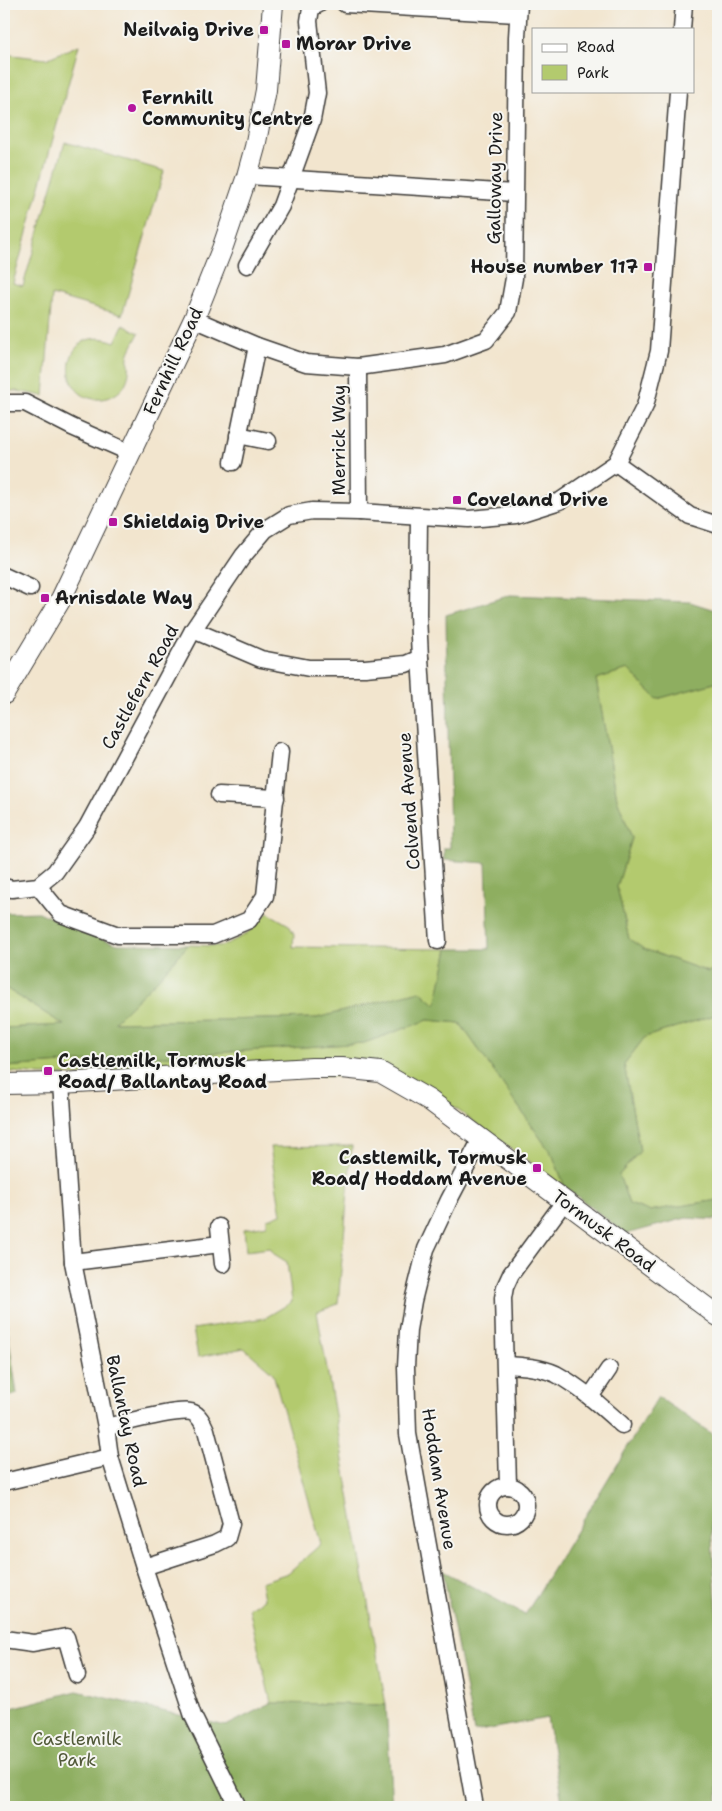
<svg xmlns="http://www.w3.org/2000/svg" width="722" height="1811" font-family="'Shantell Sans',sans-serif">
<rect width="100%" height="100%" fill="#f6f6f2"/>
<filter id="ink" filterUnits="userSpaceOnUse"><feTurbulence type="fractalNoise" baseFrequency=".02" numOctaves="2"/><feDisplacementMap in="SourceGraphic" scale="10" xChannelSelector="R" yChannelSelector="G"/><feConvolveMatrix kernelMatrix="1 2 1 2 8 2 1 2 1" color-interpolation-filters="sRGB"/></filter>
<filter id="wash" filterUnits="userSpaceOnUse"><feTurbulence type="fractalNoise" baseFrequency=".0096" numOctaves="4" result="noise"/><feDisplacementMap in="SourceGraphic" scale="20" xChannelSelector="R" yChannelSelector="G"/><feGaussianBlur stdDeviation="1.12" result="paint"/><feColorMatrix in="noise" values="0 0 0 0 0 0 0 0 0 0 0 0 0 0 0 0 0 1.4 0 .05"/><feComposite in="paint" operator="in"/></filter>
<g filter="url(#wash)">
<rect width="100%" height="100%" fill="#f2e5ce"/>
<!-- green -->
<g fill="#b3ca6e" stroke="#687345">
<polygon points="79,45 13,283 23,286 65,142 164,171 122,315 52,295 44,396 17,391 4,391 4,54 46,59"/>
<path d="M123 325 139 333C136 340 129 350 128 357 127 360 129 362 129 364 130 372 128 380 124 386 119 394 110 398 101 399 55 403 59 320 115 342Z"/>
<polygon points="628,669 657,699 718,682 718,967 709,972 643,949 629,939 617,887 632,838 617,799 596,679"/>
<polygon points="268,913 289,925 294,934 293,947 448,949 436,1006 420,991 317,1018 113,1022 157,980 188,945 222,946 245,935"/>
<polygon points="4,987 64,1025 4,1028"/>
<polygon points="718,1014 718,1200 649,1211 629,1204 619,1175 640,1151 624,1064 645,1037"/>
<polygon points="428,1020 460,1023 553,1156 565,1187 431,1091 407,1077 40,1075 4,1071 4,1067 364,1043"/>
<polygon points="352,1146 338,1304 317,1312 386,1705 271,1703 249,1608 264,1599 261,1582 288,1573 321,1544 273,1373 244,1348 198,1357 193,1329 265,1318 292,1302 287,1262 274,1254 270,1248 246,1251 244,1229 267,1225 267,1219 281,1214 270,1147"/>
</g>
<!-- forest -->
<g fill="#8eae61" stroke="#55653e">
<polygon points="510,595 690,602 718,611 718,682 657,699 628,669 596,679 617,799 632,838 617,887 629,939 644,949 708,972 718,967 718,1014 645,1037 624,1064 640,1151 619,1175 629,1204 649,1211 718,1200 718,1220 686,1218 626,1234 565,1187 553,1156 460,1023 428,1020 364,1043 4,1067 4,1028 64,1025 4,987 4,913 39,912 78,931 118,944 188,945 157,980 114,1022 317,1018 420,991 436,1005 448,949 489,949 486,863 444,860 444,848 450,848 446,615"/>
<polygon points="4,1306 17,1394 4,1398"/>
<polygon points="658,1397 718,1438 718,1471 711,1525 718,1627 718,1807 563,1807 547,1718 474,1732 443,1571 525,1615"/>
<polygon points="77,1691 226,1726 271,1703 386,1705 392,1807 4,1807 4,1710"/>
</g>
</g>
<g filter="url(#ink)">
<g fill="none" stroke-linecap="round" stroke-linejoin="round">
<defs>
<g id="minor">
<polyline points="345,4 518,14"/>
<polyline points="682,29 684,4"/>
<polyline points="247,176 514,193"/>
<polyline points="247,265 281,206 312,120 317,93 309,21 311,8 319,4"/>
<polyline points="194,319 257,346 306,363 358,367 445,355 486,340 508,312 514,278 517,37 519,4"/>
<polyline points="358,367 359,512"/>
<polyline points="4,403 25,403 72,427 131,453"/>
<polyline points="238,435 268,441"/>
<polyline points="233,462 257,346"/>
<polyline points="616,463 690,516 718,525"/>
<polyline points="4,576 30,588"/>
<polyline points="193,630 261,659 309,668 365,668 406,664 420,658 418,615 419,517"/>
<polyline points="420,658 438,941"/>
<polyline points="219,795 276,798"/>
<polyline points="38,886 61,914 118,935 213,935 249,920 265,896 280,752"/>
<polyline points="4,887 12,889 38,886 55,872 87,827 193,630 243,556 265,530 289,515 312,511 359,512 469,519 516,515 560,501 616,463 645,406 659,351 678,91"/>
<polyline points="61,1083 73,1262 106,1427 110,1457 144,1567 193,1716 238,1807"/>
<polyline points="219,1227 223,1264"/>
<polyline points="73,1262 220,1244"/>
<path d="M506 1365C523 1366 540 1367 556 1374 580 1387 602 1407 622 1425"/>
<polyline points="590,1397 609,1369"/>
<path d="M106 1427C125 1423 175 1409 191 1412 199 1414 203 1423 206 1430L231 1524 227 1538 215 1544 144 1567"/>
<polyline points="4,1482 110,1457"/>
<circle cx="507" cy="1505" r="19"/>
<polyline points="508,1486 503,1298 505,1287 511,1274 564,1202"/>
<polyline points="4,1639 33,1643 66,1637 77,1675"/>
<polyline points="475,1807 408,1434 406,1367 408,1330 413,1301 426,1249 449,1200 481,1139"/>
</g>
<g id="tertiary">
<polyline points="4,694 61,599 194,319 222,249 247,176 255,147 266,90 273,4"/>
<polyline points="4,1084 61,1083 312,1068 342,1068 380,1072 429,1100 718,1316"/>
</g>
</defs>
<!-- minor casing -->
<use href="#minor" stroke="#3c3a37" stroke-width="19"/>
<!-- tertiary casing -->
<use href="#tertiary" stroke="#3c3a37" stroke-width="22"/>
<!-- minor -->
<use href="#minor" stroke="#fff" stroke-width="16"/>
<!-- tertiary -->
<use href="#tertiary" stroke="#fff" stroke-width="20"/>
</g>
</g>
<!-- markers -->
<g fill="#b5179e" stroke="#f6f6f2" stroke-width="2">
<rect x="259" y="25" width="10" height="10" rx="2.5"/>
<rect x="281" y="39" width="10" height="10" rx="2.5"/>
<circle cx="132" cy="108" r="5"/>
<rect x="643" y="262" width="10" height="10" rx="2.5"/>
<rect x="452" y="495" width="10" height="10" rx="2.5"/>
<rect x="108" y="517" width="10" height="10" rx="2.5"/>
<rect x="40" y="593" width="10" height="10" rx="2.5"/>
<rect x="43" y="1066" width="10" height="10" rx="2.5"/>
<rect x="532" y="1163" width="10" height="10" rx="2.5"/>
</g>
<g text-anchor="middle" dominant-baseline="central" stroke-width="4" stroke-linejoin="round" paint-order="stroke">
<!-- poi labels -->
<g font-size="18" font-weight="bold" fill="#1c1c1c" stroke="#f6f6f2" text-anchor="start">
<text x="254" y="30" text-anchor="end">Neilvaig Drive</text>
<text x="296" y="44">Morar Drive</text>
<text x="142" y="98">Fernhill<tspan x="142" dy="21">Community Centre</tspan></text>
<text x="638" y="267" text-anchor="end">House number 117</text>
<text x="467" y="500">Coveland Drive</text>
<text x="123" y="522">Shieldaig Drive</text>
<text x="55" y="598">Arnisdale Way</text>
<text x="58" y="1061">Castlemilk, Tormusk<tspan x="58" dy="21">Road/ Ballantay Road</tspan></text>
<text x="527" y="1158" text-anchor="end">Castlemilk, Tormusk<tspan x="527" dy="21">Road/ Hoddam Avenue</tspan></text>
</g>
<!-- street labels -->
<g font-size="18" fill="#1c1c1c" stroke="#f6f6f2">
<text transform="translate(495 178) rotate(-89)">Galloway Drive</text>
<text transform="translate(173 361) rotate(-65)">Fernhill Road</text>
<text transform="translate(339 440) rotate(-90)">Merrick Way</text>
<text transform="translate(140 687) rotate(-61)">Castlefern Road</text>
<text transform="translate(409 801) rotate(-94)">Colvend Avenue</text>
<text transform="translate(604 1231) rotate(37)">Tormusk Road</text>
<text transform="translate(126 1421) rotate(78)">Ballantay Road</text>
<text transform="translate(439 1479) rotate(81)">Hoddam Avenue</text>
</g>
<!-- park labels -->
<g font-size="18" fill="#515939" stroke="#f6f6f2">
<text x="77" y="1739">Castlemilk<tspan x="77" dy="21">Park</tspan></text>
</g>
</g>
<!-- margin -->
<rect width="722" height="1811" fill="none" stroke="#f6f6f2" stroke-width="20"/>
<!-- legend -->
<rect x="532" y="28" width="162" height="65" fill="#f6f6f2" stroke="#9f9f9c"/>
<rect x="542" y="44" width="25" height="8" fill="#ffffff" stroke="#9f9f9c"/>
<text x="577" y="52" font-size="15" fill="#1c1c1c">Road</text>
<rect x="542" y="65" width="25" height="15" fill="#b3ca6e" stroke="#9f9f9c"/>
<text x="577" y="78" font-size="15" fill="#1c1c1c">Park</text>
</svg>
